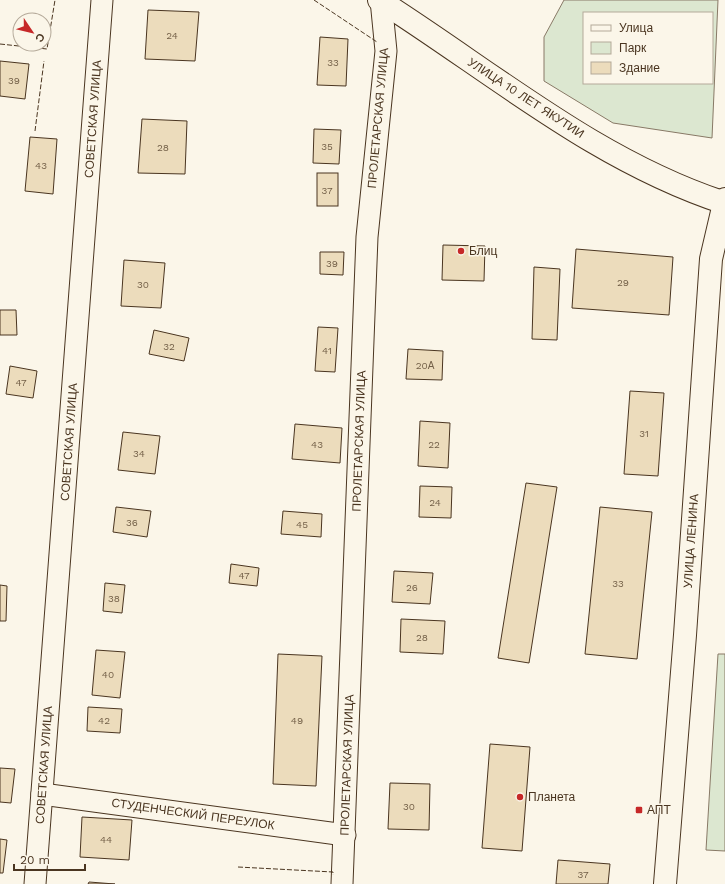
<svg xmlns="http://www.w3.org/2000/svg" width="725" height="884" font-family="'Work Sans',sans-serif">
<rect width="100%" height="100%" fill="#fbf6e9"/>
<!-- green -->
<g fill="#dce7d0" stroke="#887966" fill-rule="evenodd">
<path d="M564 0H718L712 138 613 123 544 81V37ZM584 13H712V83H584Z"/>
<polygon points="718,654 725,654 725,851 706,850"/>
</g>
<!-- building -->
<g fill="#ecdcbc" stroke="#4a3520">
<polygon points="148,10 199,12 195,61 145,59"/>
<polygon points="320,37 348,39 346,86 317,85"/>
<polygon points="0,61 29,64 25,99 0,96"/>
<polygon points="142,119 187,121 185,174 138,173"/>
<polygon points="314,129 341,130 339,164 313,163"/>
<polygon points="30,137 57,139 53,194 25,191"/>
<rect x="317" y="173" width="21" height="33"/>
<polygon points="443,245 485,246 484,281 442,280"/>
<polygon points="576,249 673,257 669,315 572,308"/>
<polygon points="320,252 344,252 343,275 320,274"/>
<polygon points="124,260 165,263 161,308 121,306"/>
<polygon points="534,267 560,269 557,340 532,339"/>
<polygon points="0,310 16,310 17,335 0,335"/>
<polygon points="318,327 338,328 335,372 315,371"/>
<polygon points="154,330 189,338 184,361 149,354"/>
<polygon points="408,349 443,351 442,380 406,379"/>
<polygon points="10,366 37,371 33,398 6,394"/>
<polygon points="630,391 664,393 658,476 624,474"/>
<polygon points="420,421 450,423 448,468 418,466"/>
<polygon points="295,424 342,428 340,463 292,459"/>
<polygon points="123,432 160,436 155,474 118,470"/>
<polygon points="526,483 557,487 529,663 498,658"/>
<polygon points="420,486 452,487 451,518 419,517"/>
<polygon points="116,507 151,511 147,537 113,532"/>
<polygon points="600,507 652,512 637,659 585,654"/>
<polygon points="283,511 322,514 321,537 281,534"/>
<polygon points="231,564 259,568 257,586 229,583"/>
<polygon points="394,571 433,573 430,604 392,602"/>
<polygon points="105,583 125,585 122,613 103,611"/>
<polygon points="0,585 7,586 6,621 0,621"/>
<polygon points="401,619 445,621 443,654 400,652"/>
<polygon points="96,650 125,652 120,698 92,695"/>
<polygon points="278,654 322,656 316,786 273,784"/>
<polygon points="88,707 122,709 120,733 87,731"/>
<polygon points="490,744 530,747 522,851 482,848"/>
<polygon points="0,768 15,769 11,803 0,802"/>
<polygon points="390,783 430,784 429,830 388,829"/>
<polygon points="82,817 132,820 129,860 80,857"/>
<polygon points="0,839 7,840 3,873 0,873"/>
<polygon points="558,860 610,864 608,884 556,884"/>
<polygon points="89,882 115,884 88,884"/>
</g>
<g fill="none" stroke-linecap="round" stroke-linejoin="round">
<defs>
<g id="minor">
<polyline points="42,794 345,835"/>
<polyline points="35,884 102,0"/>
<polyline points="342,884 367,237 386,51 381,0"/>
</g>
<path id="tertiary" d="M379 0C491 71 596 161 725 203"/>
<polyline id="secondary" points="665,884 685,635 711,259 725,199"/>
</defs>
<!-- minor casing -->
<use href="#minor" stroke="#4a3520" stroke-width="23"/>
<!-- tertiary casing -->
<use href="#tertiary" stroke="#4a3520" stroke-width="24"/>
<!-- secondary casing -->
<use href="#secondary" stroke="#4a3520" stroke-width="24"/>
<!-- minor -->
<use href="#minor" stroke="#fbf6e9" stroke-width="21"/>
<!-- tertiary -->
<use href="#tertiary" stroke="#fbf6e9" stroke-width="22"/>
<!-- secondary -->
<use href="#secondary" stroke="#fbf6e9" stroke-width="22"/>
<!-- fence -->
<g stroke="#4a3520" stroke-width="1" stroke-dasharray="5 2" stroke-linecap="butt">
<polyline points="314,0 377,42"/>
<polyline points="0,44 47,49 55,0"/>
<polyline points="35,131 44,61"/>
<polyline points="238,867 333,872 333,875"/>
</g>
</g>
<!-- markers -->
<g fill="#c62828" stroke="#fbf6e9" stroke-width="1.5">
<circle cx="461" cy="251" r="4"/>
<circle cx="520" cy="797" r="4"/>
<rect x="635" y="806" width="8" height="8" rx="2"/>
</g>
<g text-anchor="middle" dominant-baseline="central" stroke-width="3" stroke-linejoin="round" paint-order="stroke">
<!-- number labels -->
<g font-size="10" fill="#725f47">
<text x="172" y="35">24</text>
<text x="333" y="62">33</text>
<text x="14" y="80">39</text>
<text x="327" y="146">35</text>
<text x="163" y="147">28</text>
<text x="41" y="165">43</text>
<text x="327" y="190">37</text>
<text x="332" y="263">39</text>
<text x="623" y="282">29</text>
<text x="143" y="284">30</text>
<text x="169" y="346">32</text>
<text x="327" y="350">41</text>
<text x="425" y="365">20А</text>
<text x="21" y="382">47</text>
<text x="644" y="433">31</text>
<text x="317" y="444">43</text>
<text x="434" y="444">22</text>
<text x="139" y="453">34</text>
<text x="435" y="502">24</text>
<text x="132" y="522">36</text>
<text x="302" y="524">45</text>
<text x="244" y="575">47</text>
<text x="618" y="583">33</text>
<text x="412" y="587">26</text>
<text x="114" y="598">38</text>
<text x="422" y="637">28</text>
<text x="108" y="674">40</text>
<text x="104" y="720">42</text>
<text x="297" y="720">49</text>
<text x="409" y="806">30</text>
<text x="106" y="839">44</text>
<text x="583" y="874">37</text>
</g>
<!-- street labels -->
<g font-size="12" fill="#4a3520" stroke="#fbf6e9">
<text transform="translate(526 98) rotate(33)">УЛИЦА 10 ЛЕТ ЯКУТИИ</text>
<text transform="translate(378 118) rotate(-85)">ПРОЛЕТАРСКАЯ УЛИЦА</text>
<text transform="translate(93 119) rotate(-86)">СОВЕТСКАЯ УЛИЦА</text>
<text transform="translate(359 441) rotate(-88)">ПРОЛЕТАРСКАЯ УЛИЦА</text>
<text transform="translate(69 442) rotate(-86)">СОВЕТСКАЯ УЛИЦА</text>
<text transform="translate(691 541) rotate(-86)">УЛИЦА ЛЕНИНА</text>
<text transform="translate(44 765) rotate(-86)">СОВЕТСКАЯ УЛИЦА</text>
<text transform="translate(347 765) rotate(-88)">ПРОЛЕТАРСКАЯ УЛИЦА</text>
<text transform="translate(193 814) rotate(8)">СТУДЕНЧЕСКИЙ ПЕРЕУЛОК</text>
</g>
<!-- poi labels -->
<g font-size="12" fill="#4a3520" stroke="#fbf6e9" text-anchor="start">
<text x="469" y="251">Блиц</text>
<text x="528" y="797">Планета</text>
<text x="647" y="810">АПТ</text>
</g>
</g>
<!-- legend -->
<rect x="583" y="12" width="130" height="72" fill="#fbf6e9" stroke="#b4a999"/>
<rect x="591" y="25" width="20" height="6" fill="#fbf6e9" stroke="#b4a999"/>
<text x="619" y="32" font-size="12" fill="#4a3520">Улица</text>
<rect x="591" y="42" width="20" height="12" fill="#dce7d0" stroke="#b4a999"/>
<text x="619" y="52" font-size="12" fill="#4a3520">Парк</text>
<rect x="591" y="62" width="20" height="12" fill="#ecdcbc" stroke="#b4a999"/>
<text x="619" y="72" font-size="12" fill="#4a3520">Здание</text>
<!-- north arrow -->
<g transform="translate(32 32) rotate(125)"><circle r="19" fill="#fbf6e9" stroke="#b4a999"/>
<path d="M0-3L7 15L0 10L-7 15Z" fill="#c62828"/>
<text y="-6" font-size="11" font-weight="bold" text-anchor="middle" fill="#4a3520">С</text>
</g>
<!-- scale -->
<path d="M14 864v6h71v-6" fill="none" stroke="#4a3520" stroke-width="2"/>
<text x="20" y="864" font-size="12" fill="#4a3520" stroke="#fbf6e9" stroke-width="3" paint-order="stroke">20 m</text>
</svg>
